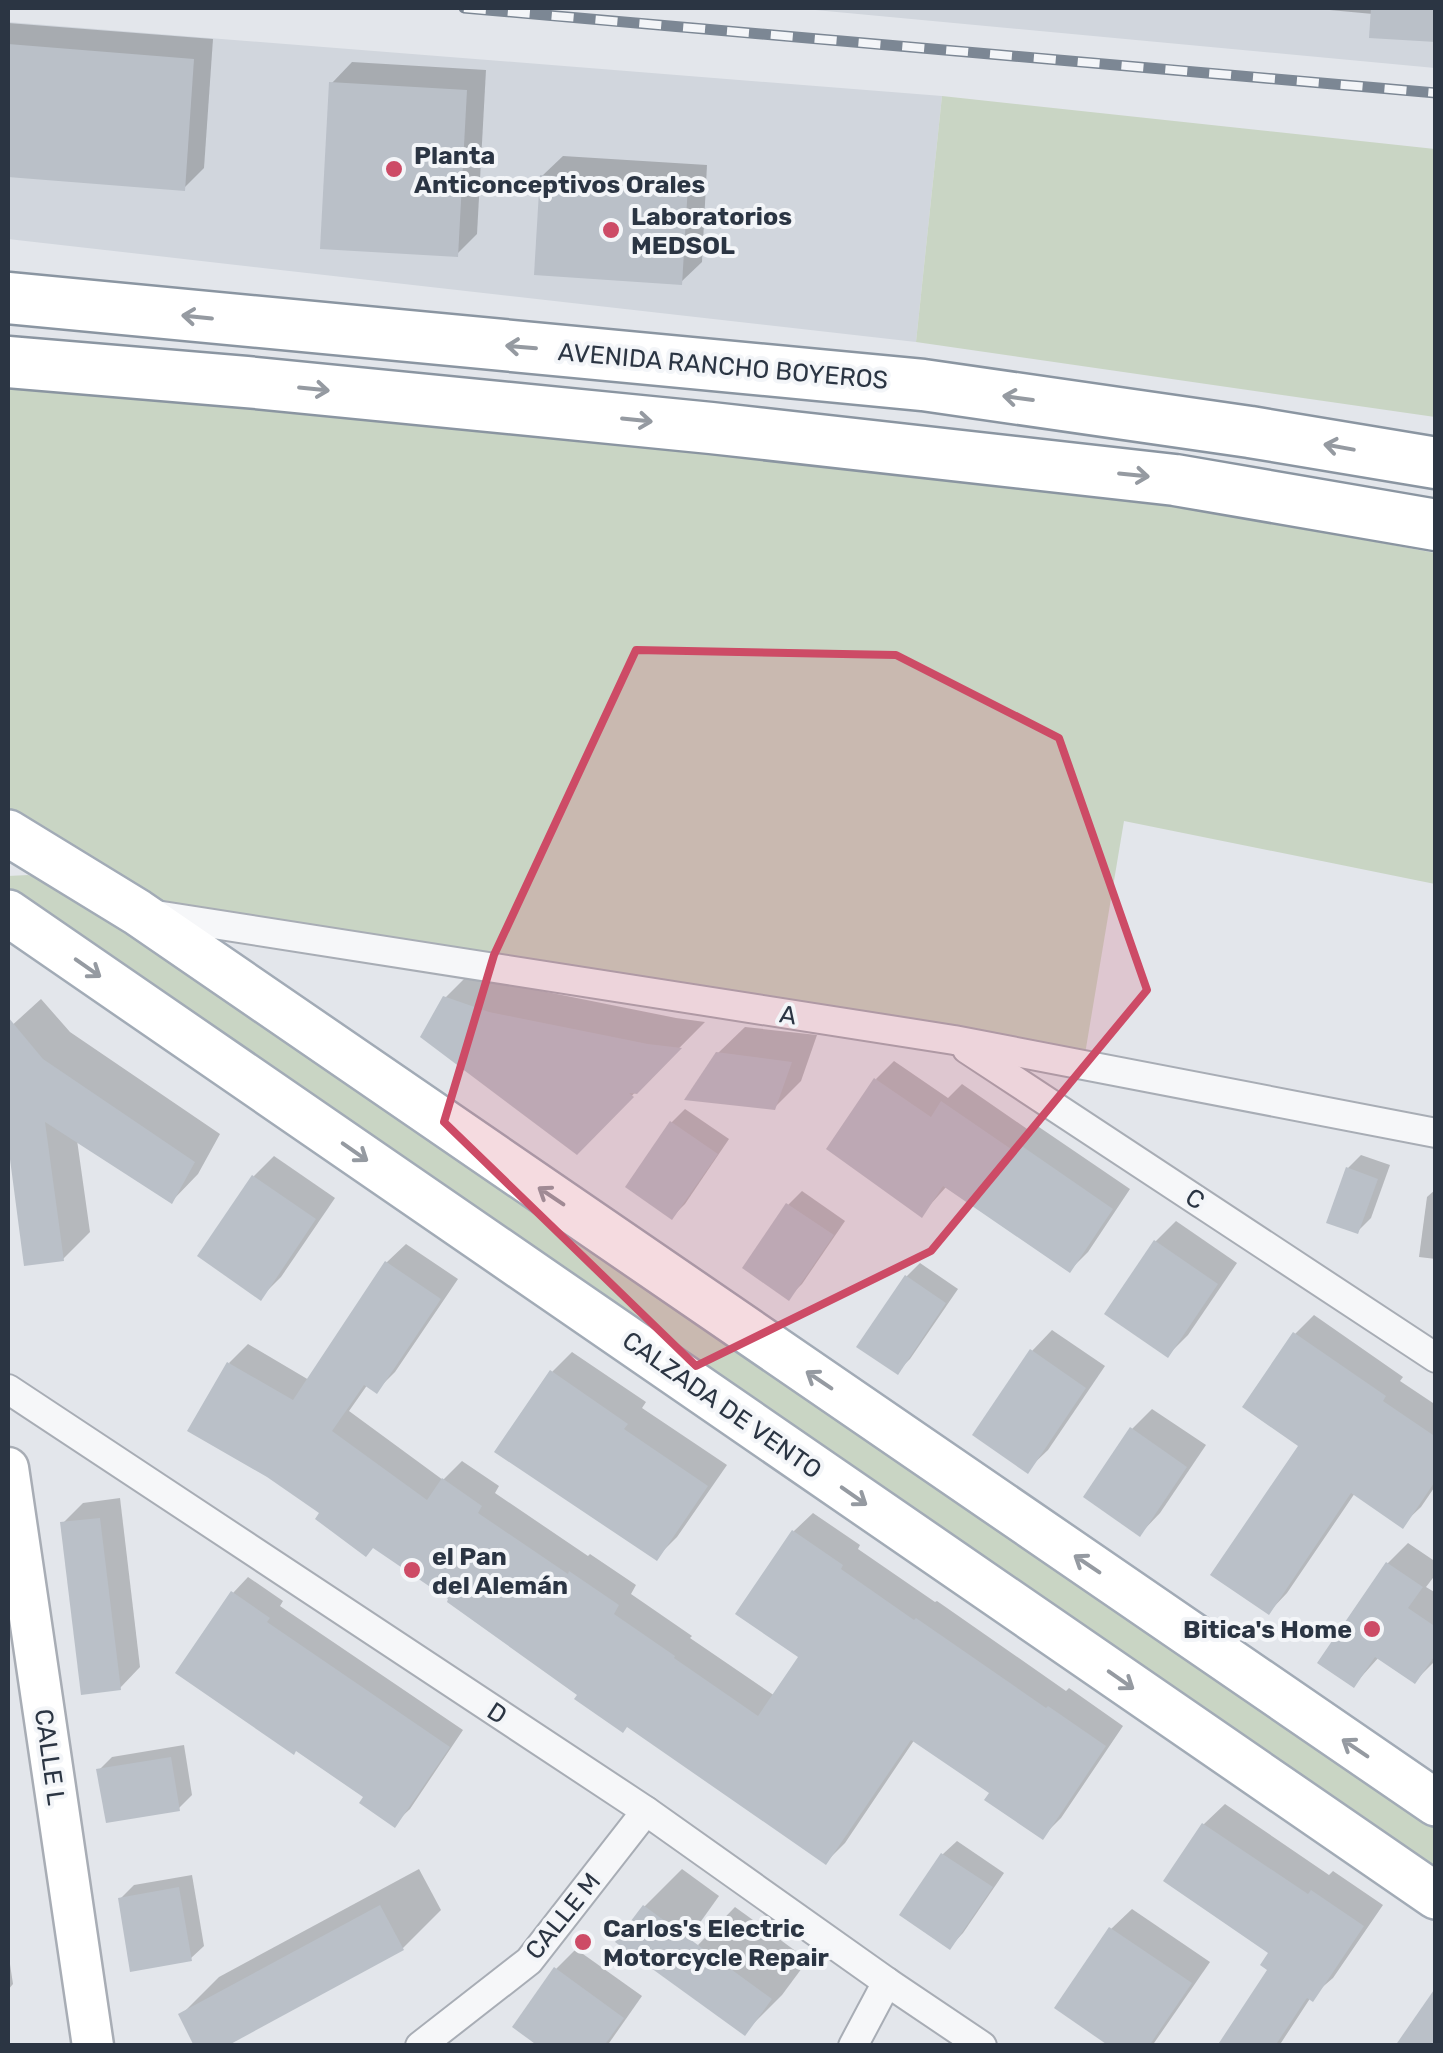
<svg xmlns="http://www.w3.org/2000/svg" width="1443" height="2053" font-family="Rubik,sans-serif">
<rect width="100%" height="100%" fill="#e3e6eb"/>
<!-- built -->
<g fill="#d1d6dd">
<polygon points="794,8 1435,8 1435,68"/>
<polygon points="8,22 942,96 916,342 8,239"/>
</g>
<!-- green -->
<g fill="#c9d5c4">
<polygon points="942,96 1435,149 1435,417 916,342"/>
<polygon points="8,372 1200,509 1435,553 1435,884 1124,821 1083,1066 137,912 8,833"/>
<polygon points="28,875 63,887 1435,1824 1435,1872 8,893 8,876"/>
</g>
<!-- shadow -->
<g fill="#0003">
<polygon points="1308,8 1436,8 1436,40 1373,14"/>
<polygon points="8,23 213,39 204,168 184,188 8,175"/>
<polygon points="352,62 486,70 477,234 457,254 332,83"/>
<polygon points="563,156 707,165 702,262 681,282 542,176"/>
<polygon points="472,971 517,986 676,1018 705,1022 577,1151 445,998"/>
<polygon points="41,999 70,1032 220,1134 198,1174 172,1201 77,1140 90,1232 63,1259 26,1264 8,1126 8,1029"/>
<polygon points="745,1027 817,1035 801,1081 774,1108 717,1054"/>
<polygon points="894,1061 948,1098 962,1084 1030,1131 1036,1125 1130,1189 1088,1252 1070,1270 947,1186 921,1215 876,1079"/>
<polygon points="685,1109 729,1139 685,1204 672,1217 672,1122"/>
<polygon points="1361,1155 1390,1165 1371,1218 1358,1231 1348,1168"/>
<polygon points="274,1156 335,1198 281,1277 261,1297 254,1176"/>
<polygon points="1436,1189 1436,1259 1419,1257 1427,1197"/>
<polygon points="802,1191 845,1221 802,1284 789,1297 788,1205"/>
<polygon points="1176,1221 1237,1263 1188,1335 1168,1355 1107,1314 1156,1241"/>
<polygon points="406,1244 458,1279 395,1372 377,1390 368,1384 349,1411 443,1480 462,1461 499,1486 495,1493 588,1556 590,1554 636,1585 631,1594 692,1636 690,1638 775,1696 802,1657 794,1531 813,1513 860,1545 858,1549 935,1602 937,1601 1066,1691 1069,1688 1123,1726 1061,1818 1042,1837 992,1792 915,1739 845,1843 826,1862 580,1694 452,1599 323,1513 229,1363 248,1344 309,1380 387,1262"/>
<polygon points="920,1263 958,1289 910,1359 897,1372 907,1276"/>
<polygon points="1314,1315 1403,1377 1400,1381 1436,1405 1436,1485 1421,1507 1402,1525 1355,1493 1287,1593 1269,1612 1301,1445 1295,1334"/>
<polygon points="1052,1330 1105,1366 1048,1450 1027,1470 1032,1351"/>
<polygon points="572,1352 646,1402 642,1408 727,1465 677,1537 657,1557 552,1372"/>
<polygon points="1152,1409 1206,1445 1160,1513 1140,1534 1132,1429"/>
<polygon points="120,1498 140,1667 120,1688 63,1523 83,1503"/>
<polygon points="1408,1543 1436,1562 1436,1574 1426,1587 1436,1593 1436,1660 1415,1681 1379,1657 1354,1685 1321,1662 1388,1563"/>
<polygon points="248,1577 283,1601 280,1606 463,1730 410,1809 394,1824 367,1796 233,1593"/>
<polygon points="184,1745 192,1795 179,1808 99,1770 112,1757"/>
<polygon points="1225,1804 1329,1875 1333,1871 1383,1905 1333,1978 1311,1997 1279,2046 1220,2046 1271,1970 1272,1952 1167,1880 1204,1824"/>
<polygon points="957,1841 1004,1873 963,1933 950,1947 903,1914 943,1854"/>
<polygon points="419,1869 441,1910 403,1948 221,2046 181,2015 219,1977"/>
<polygon points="682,1869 719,1896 694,1931 656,1969 644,1907"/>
<polygon points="192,1875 204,1946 190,1959 120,1899 134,1885"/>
<polygon points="735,1907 808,1960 782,1995 744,2033 698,1945"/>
<polygon points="1132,1909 1210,1962 1152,2046 1113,2046 1111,1929"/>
<polygon points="576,1949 642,1996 607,2046 542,2046 556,1969"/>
<polygon points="8,1951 13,1984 8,1990"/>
</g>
<!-- building -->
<g fill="#bac0c8">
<polygon points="1371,8 1436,8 1436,42 1369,38"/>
<polygon points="8,44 194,59 185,191 8,177"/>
<polygon points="329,82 467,90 458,257 320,249"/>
<polygon points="540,175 688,185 682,285 534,275"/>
<polygon points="443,996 489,1012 648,1044 682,1048 637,1094 629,1093 634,1097 577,1155 420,1037"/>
<polygon points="8,1017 43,1059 195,1162 172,1204 45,1122 64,1261 24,1266 8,1144"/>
<polygon points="716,1052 792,1062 775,1110 684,1100"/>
<polygon points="874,1078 931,1117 941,1101 1011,1149 1016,1142 1113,1209 1070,1273 943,1186 922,1218 826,1149"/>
<polygon points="670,1121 718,1154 672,1220 625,1187"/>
<polygon points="1346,1167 1378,1179 1358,1234 1326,1223"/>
<polygon points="252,1175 316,1219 261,1301 197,1256"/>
<polygon points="786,1203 834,1235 789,1301 742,1268"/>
<polygon points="1154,1240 1218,1284 1168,1358 1104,1314"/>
<polygon points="385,1261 441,1299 377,1394 364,1385 332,1431 427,1500 442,1478 482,1506 478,1513 568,1574 569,1571 619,1605 614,1614 675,1656 674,1658 758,1716 798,1657 735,1614 792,1530 843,1565 841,1569 914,1620 916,1618 1046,1708 1048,1706 1106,1746 1043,1840 984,1800 989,1793 911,1740 826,1865 627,1727 623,1733 574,1699 577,1695 447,1602 448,1599 373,1548 366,1557 315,1519 319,1513 267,1477 187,1431 227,1362 293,1400"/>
<polygon points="905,1275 946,1303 898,1375 856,1347"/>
<polygon points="1293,1332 1386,1396 1383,1401 1436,1437 1436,1480 1403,1529 1351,1493 1269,1615 1210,1575 1298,1446 1242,1407"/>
<polygon points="1030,1349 1086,1388 1028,1474 972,1435"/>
<polygon points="550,1370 628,1424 624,1429 708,1486 657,1561 494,1452"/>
<polygon points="1130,1427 1187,1467 1140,1537 1083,1497"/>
<polygon points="100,1518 121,1690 81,1695 60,1522"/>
<polygon points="1386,1562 1423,1587 1408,1608 1436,1627 1436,1654 1415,1684 1375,1657 1354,1688 1317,1663"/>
<polygon points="231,1591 270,1618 267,1622 450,1747 395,1828 359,1803 363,1797 296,1751 294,1755 175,1673"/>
<polygon points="171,1757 180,1811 106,1823 96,1769"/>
<polygon points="1202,1823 1308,1894 1311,1890 1364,1926 1313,2002 1307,1998 1275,2046 1217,2046 1267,1970 1260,1965 1268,1953 1163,1881"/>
<polygon points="941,1853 993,1887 950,1950 899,1915"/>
<polygon points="179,1887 192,1961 130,1972 118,1898"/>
<polygon points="380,1905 404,1950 227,2046 194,2046 178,2014"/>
<polygon points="643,1905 772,1999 745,2036 615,1942"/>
<polygon points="1109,1927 1192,1983 1149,2046 1109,2046 1054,2008"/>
<polygon points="554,1967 624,2018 604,2046 538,2046 512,2027"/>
<polygon points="1436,1987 1436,2046 1395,2046"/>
</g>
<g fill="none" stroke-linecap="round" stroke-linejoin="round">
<defs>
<g id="street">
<polyline points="156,915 954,1040 1436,1133"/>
<polyline points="967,1049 1436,1358"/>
<polyline points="8,1389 646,1811 887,1982 982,2046"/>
<polyline points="420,2046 529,1961 646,1811"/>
<polyline points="853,2046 887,1982"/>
</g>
<polyline id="secondary" points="8,1468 93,2046"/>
<g id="primary">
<polyline points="8,833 137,912 1436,1803"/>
<polyline points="8,913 1436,1896"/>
</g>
<g id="highway">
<polyline points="8,298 923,385 1250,432 1436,463"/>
<polyline points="8,362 246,382 711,428 1175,480 1436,525"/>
</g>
</defs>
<!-- street casing -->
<use href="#street" stroke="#a8adb5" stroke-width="32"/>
<!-- secondary casing -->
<use href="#secondary" stroke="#a8adb5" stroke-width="45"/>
<!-- primary casing -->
<use href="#primary" stroke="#a2abb6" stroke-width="50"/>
<!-- highway casing -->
<use href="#highway" stroke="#8a95a1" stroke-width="55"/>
<!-- street -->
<use href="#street" stroke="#f6f7f9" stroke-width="28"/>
<!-- secondary -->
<use href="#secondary" stroke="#fff" stroke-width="40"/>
<!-- primary -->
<use href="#primary" stroke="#fff" stroke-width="45"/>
<!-- highway -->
<use href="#highway" stroke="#fff" stroke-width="50"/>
<defs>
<polyline id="rail" points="464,8 1436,93"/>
</defs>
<!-- rail casing -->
<use href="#rail" stroke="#7c8794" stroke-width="11"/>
<!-- rail -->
<use href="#rail" stroke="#f3f5f8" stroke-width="8" stroke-dasharray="22" stroke-linecap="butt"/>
</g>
<!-- one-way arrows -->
<defs><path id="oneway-shaft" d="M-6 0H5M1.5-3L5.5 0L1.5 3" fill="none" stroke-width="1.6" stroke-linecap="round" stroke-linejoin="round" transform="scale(2.5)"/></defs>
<g stroke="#959aa1">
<use href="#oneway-shaft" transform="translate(197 317) rotate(-174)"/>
<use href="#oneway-shaft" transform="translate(521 347) rotate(-175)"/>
<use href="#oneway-shaft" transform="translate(314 389) rotate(6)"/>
<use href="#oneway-shaft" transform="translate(1018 398) rotate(-172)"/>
<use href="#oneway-shaft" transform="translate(637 420) rotate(6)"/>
<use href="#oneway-shaft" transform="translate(1339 447) rotate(-170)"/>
<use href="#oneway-shaft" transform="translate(1134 475) rotate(6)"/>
<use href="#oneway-shaft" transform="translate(88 968) rotate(35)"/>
<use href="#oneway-shaft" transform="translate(355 1152) rotate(35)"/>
<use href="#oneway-shaft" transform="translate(551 1196) rotate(-146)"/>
<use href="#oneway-shaft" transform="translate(819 1380) rotate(-146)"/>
<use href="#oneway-shaft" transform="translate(854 1496) rotate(35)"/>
<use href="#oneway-shaft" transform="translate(1087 1564) rotate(-146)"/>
<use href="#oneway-shaft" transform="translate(1121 1680) rotate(35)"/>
<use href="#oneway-shaft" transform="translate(1355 1748) rotate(-146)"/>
</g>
<!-- marked area -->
<path fill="#cd4b66" fill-opacity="0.2" stroke="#cd4b66" stroke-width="8" stroke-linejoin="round" d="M636 650 896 655 1059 738 1147 990 931 1251 696 1366 444 1122 494 955Z"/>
<!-- markers -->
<g fill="#cd4b66" stroke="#f3f5f8" stroke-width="4">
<circle cx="394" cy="169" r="10"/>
<circle cx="611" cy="230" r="10"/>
<circle cx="412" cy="1570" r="10"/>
<circle cx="1372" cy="1629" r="10"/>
<circle cx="583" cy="1942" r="10"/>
</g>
<g text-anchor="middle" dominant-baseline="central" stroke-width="8" stroke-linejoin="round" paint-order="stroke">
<!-- poi labels -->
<g font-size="25" font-weight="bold" fill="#2b3543" stroke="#f3f5f8" text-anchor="start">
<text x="414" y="155">Planta<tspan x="414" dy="29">Anticonceptivos Orales</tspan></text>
<text x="631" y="216">Laboratorios<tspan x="631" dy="29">MEDSOL</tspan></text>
<text x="432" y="1556">el Pan<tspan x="432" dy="29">del Alemán</tspan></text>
<text x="1352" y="1629" text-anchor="end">Bitica's Home</text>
<text x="603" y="1928">Carlos's Electric<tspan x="603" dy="29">Motorcycle Repair</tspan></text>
</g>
<!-- street labels -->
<g font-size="25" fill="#2b3543" stroke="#f3f5f8">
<text transform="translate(723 366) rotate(5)">AVENIDA RANCHO BOYEROS</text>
<text transform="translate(788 1015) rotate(9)">A</text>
<text transform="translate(1195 1199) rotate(33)">C</text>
<text transform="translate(722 1405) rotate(35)">CALZADA DE VENTO</text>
<text transform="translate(497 1713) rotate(33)">D</text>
<text transform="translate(50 1757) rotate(82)">CALLE L</text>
<text transform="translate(563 1916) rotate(-51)">CALLE M</text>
</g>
</g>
<!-- border -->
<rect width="1443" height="2053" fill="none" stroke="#2b3543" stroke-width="20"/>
</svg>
